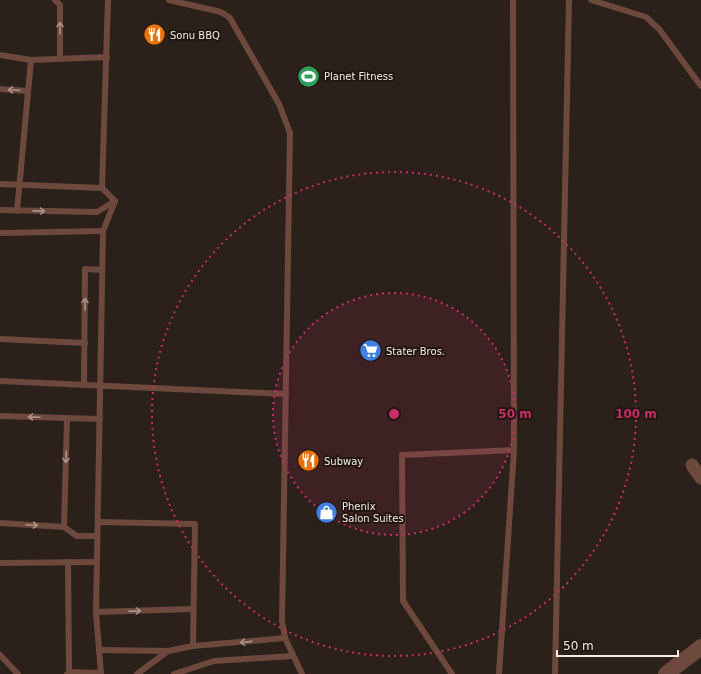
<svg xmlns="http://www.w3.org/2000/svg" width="701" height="674" font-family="'DejaVu Sans',sans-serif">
<rect width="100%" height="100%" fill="#2c201a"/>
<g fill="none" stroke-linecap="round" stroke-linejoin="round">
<!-- service -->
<g stroke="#6d493d" stroke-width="6">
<polyline points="55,0 60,5 60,59"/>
<polyline points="169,0 221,12 230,18 279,104 290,133 282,621 285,638 302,674"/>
<polyline points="591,0 646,17 659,29 701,86"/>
<polyline points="0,55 31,60"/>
<polyline points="0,89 28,91"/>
<polyline points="0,184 102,188"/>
<polyline points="0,210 97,212 115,201"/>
<polyline points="17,211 31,60 107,57"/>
<polyline points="0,233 103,231"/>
<polyline points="0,339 85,343"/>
<polyline points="0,381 286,394"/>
<polyline points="84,385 85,269 102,270"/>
<polyline points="0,416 100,419"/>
<polyline points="98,522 195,524 193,646"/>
<polyline points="0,523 64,527 77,536 97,536"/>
<polyline points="64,527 67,418"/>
<polyline points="68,562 69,672"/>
<polyline points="0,563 97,562"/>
<polyline points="96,612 193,609"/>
<polyline points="99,650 168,651"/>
<polyline points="0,655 18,674"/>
<polyline points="67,674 69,672 100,673"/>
<polyline points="101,674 96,612 103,231 115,201 102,188 108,0"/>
<polyline points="137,674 168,651 193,646 285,638"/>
<polyline points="174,674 214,661 293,656"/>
<polyline points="452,674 403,601 402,455 514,450"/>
<polyline points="499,674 514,450 513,0"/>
<polyline points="555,674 569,0"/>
</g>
<!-- minor -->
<polyline stroke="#6d493d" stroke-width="13" points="692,465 701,478"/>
<!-- tertiary -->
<polyline stroke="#6d493d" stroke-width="16" points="666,674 701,647"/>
</g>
<!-- one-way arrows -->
<defs><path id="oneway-shaft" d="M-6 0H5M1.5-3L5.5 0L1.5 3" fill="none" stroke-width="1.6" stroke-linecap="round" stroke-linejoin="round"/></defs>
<g stroke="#aa928a">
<use href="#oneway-shaft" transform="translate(60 28) rotate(-90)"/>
<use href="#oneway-shaft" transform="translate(14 90) rotate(-177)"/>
<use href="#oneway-shaft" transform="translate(39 211) rotate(1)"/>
<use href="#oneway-shaft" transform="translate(85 304) rotate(-90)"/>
<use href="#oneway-shaft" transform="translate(34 417) rotate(-178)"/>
<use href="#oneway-shaft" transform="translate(66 457) rotate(92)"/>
<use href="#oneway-shaft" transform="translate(32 525) rotate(3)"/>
<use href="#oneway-shaft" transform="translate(135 611) rotate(-1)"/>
<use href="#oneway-shaft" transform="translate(246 642) rotate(174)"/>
</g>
<!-- distance rings -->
<circle cx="394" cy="414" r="121" fill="#c72d69" fill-opacity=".12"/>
<g fill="none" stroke="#c72d69" stroke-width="2" stroke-dasharray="2 4">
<circle cx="394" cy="414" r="121"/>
<circle cx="394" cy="414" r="242"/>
</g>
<!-- icons -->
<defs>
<symbol id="restaurant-disc" viewBox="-11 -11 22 22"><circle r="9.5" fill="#e8710a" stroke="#221710"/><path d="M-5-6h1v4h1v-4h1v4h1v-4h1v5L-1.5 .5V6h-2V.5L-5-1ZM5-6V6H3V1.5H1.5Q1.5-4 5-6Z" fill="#fff"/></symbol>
<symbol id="stadium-disc" viewBox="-11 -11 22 22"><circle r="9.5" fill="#2e9e5b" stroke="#221710"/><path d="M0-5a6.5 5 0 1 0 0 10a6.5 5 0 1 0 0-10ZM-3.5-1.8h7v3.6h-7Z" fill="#fff"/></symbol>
<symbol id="supermarket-disc" viewBox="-11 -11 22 22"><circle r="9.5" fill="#3f7fe0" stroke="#221710"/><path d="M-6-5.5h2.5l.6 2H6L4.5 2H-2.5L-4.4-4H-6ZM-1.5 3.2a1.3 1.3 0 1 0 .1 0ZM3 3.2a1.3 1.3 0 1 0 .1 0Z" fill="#fff"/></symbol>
<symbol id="shop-disc" viewBox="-11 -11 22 22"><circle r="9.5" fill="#3f7fe0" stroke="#221710"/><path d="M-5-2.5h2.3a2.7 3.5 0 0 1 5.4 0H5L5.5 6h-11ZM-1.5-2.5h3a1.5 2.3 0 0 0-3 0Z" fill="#fff"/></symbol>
</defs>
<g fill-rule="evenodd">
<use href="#restaurant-disc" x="142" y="22" width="25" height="25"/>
<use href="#stadium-disc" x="296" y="64" width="25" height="25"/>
<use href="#supermarket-disc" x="358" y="338" width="25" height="25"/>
<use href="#restaurant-disc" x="296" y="448" width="25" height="25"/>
<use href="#shop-disc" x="314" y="500" width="25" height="25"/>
</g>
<g text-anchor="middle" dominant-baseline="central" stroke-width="4" stroke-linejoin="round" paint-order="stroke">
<!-- poi labels -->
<g font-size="10" fill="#f4ece8" stroke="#221710" text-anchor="start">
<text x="170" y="35">Sonu BBQ</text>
<text x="324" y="76">Planet Fitness</text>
<text x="386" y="351">Stater Bros.</text>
<text x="324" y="461">Subway</text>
<text x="342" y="506">Phenix<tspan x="342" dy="12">Salon Suites</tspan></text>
</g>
</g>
<circle cx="394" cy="414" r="6" fill="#c72d69" stroke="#221710" stroke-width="2"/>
<g font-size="12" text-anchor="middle" font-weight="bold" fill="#c72d69" stroke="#221710" stroke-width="4" stroke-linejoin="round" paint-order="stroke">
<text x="515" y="418">50 m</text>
<text x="636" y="418">100 m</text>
</g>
<!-- scale -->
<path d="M557 650v6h121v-6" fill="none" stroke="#f4ece8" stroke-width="2"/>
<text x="563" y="650" font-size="12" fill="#f4ece8" stroke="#221710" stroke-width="3" paint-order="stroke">50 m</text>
</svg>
